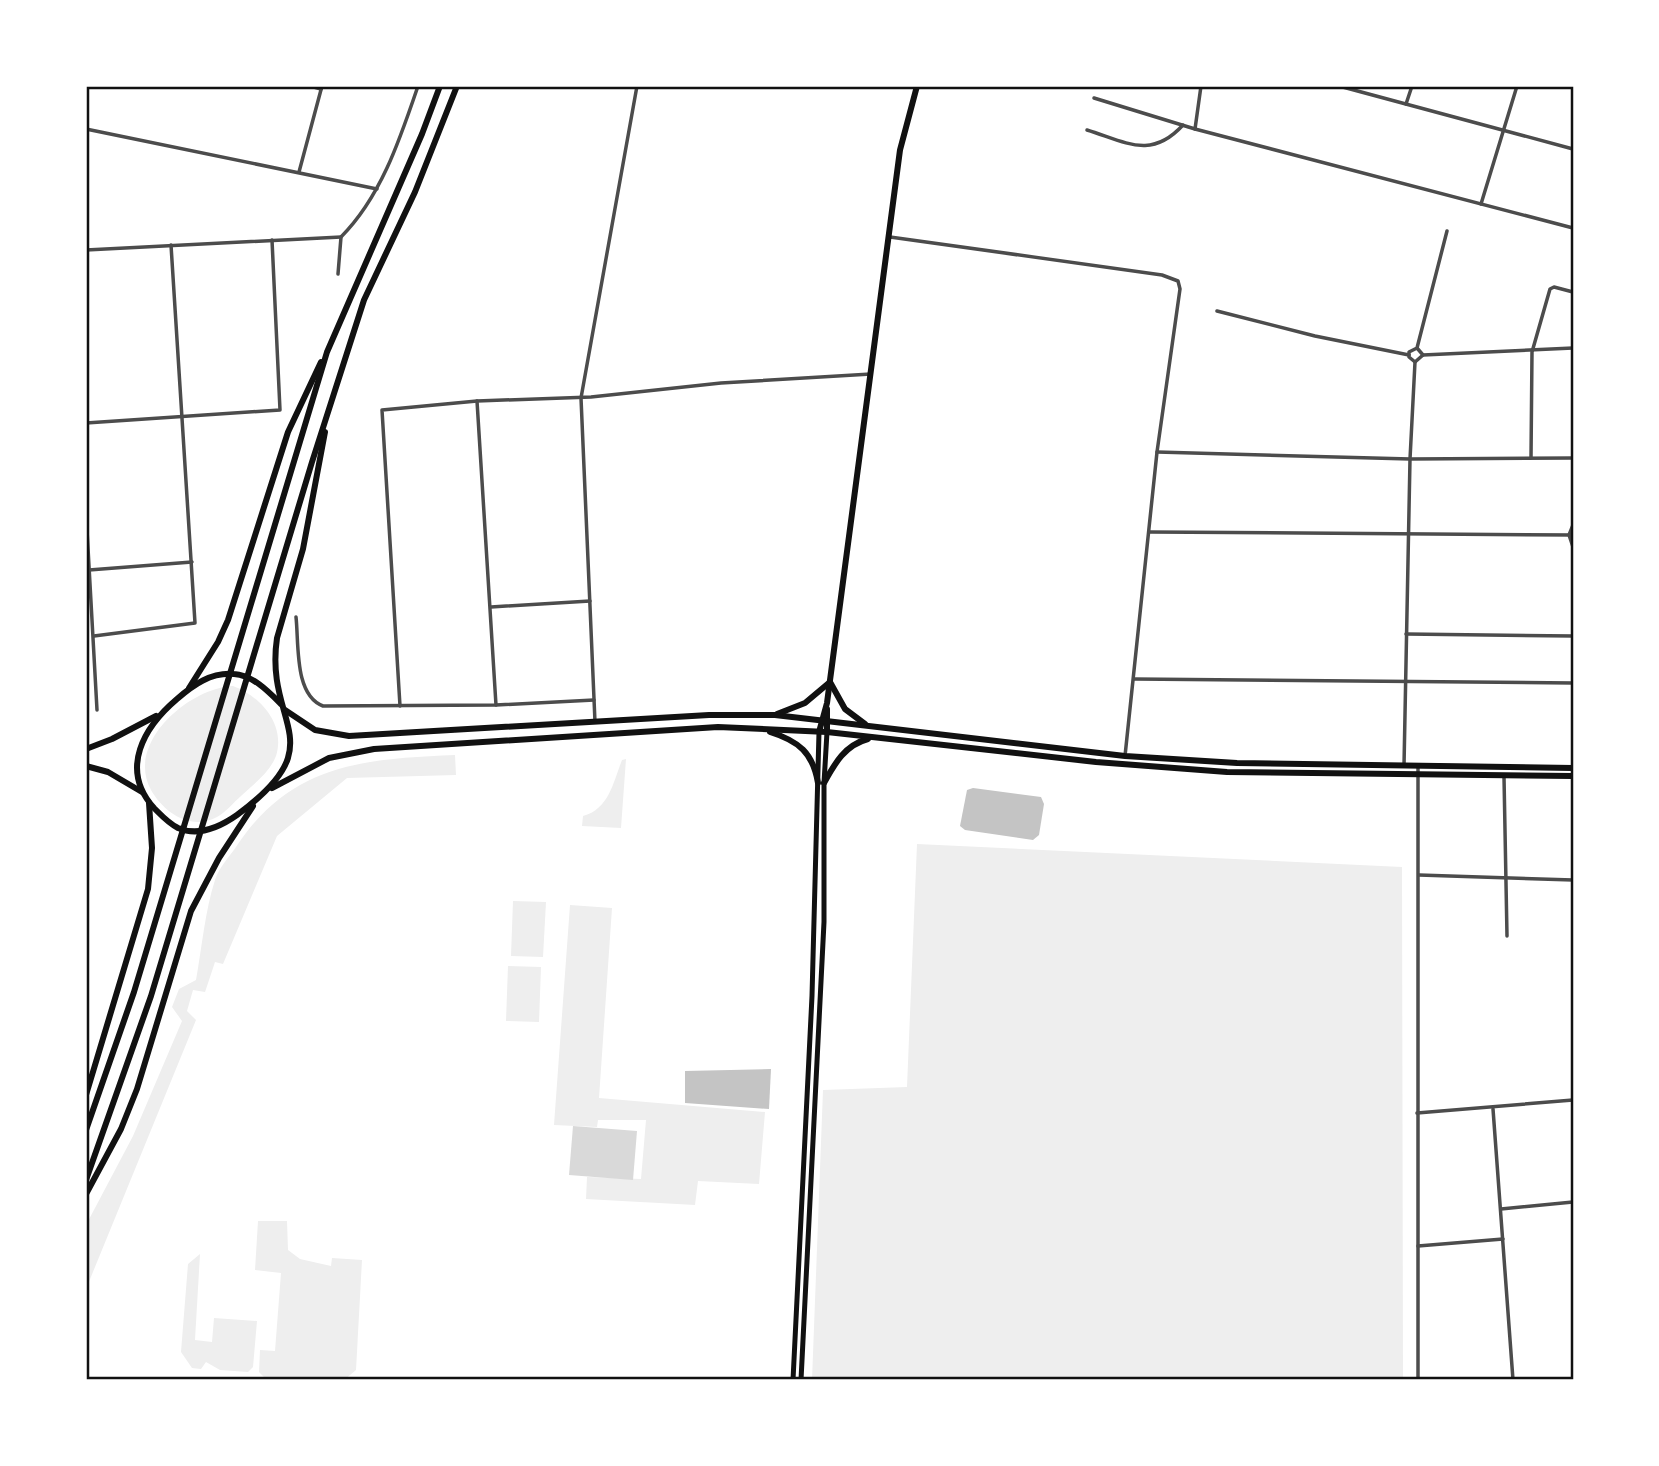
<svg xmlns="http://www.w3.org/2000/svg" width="1659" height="1466" font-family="Overpass,sans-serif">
<rect width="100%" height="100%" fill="#fff"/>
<!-- green -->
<g fill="#eee">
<path d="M233 686C260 696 286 724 276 756 270 772 254 784 241 796 234 802 226 812 217 817 191 831 164 813 151 790 125 743 189 688 233 686Z"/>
<path d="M455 755 456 775 347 778 277 836 223 964 215 962 205 992 193 990 187 1011 196 1020 86 1289V1225L133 1136 182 1021 172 1007 179 989 196 980C202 947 205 911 215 880 219 867 231 855 238 844 293 763 365 759 455 755Z"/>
<path d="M626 759 621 828 582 826 583 816C609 809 613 783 622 760Z"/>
<polygon points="917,844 1402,867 1403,1380 812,1380 823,1090 907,1087"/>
<polygon points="513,901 546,902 543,957 511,956"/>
<polygon points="570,905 612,908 599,1098 765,1112 759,1184 698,1181 695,1205 586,1199 587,1177 641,1179 646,1120 598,1120 597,1127 554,1125"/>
<polygon points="508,966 541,967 539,1022 506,1021"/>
<polygon points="258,1221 287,1221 288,1250 300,1259 331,1266 332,1258 362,1260 356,1370 344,1380 264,1377 259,1372 260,1350 275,1351 281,1273 255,1270"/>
<polygon points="200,1254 195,1340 212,1342 214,1318 257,1321 253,1367 248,1372 220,1370 206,1362 201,1369 192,1368 181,1352 188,1264"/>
</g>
<!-- water -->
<polygon fill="#d9d9d9" points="573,1126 637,1131 633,1180 569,1175"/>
<!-- building -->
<g fill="#c4c4c4">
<polygon points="973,788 1041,797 1044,804 1039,835 1033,840 965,830 960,826 967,790"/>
<polygon points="771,1069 769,1109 685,1103 685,1071"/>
</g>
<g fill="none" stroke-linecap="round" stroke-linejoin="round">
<!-- minor -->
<g stroke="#4c4c4c" stroke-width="3.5">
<polyline points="310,86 321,89"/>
<polyline points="1339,86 1573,149"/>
<polyline points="1094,98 1195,129 1201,86"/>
<polyline points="1406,104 1412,86"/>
<polyline points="86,129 377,189"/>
<polyline points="1195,129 1573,228"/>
<path d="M1087 130C1126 142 1151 160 1183 125"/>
<polyline points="299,172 322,86"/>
<polyline points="1481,204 1517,86"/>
<polyline points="890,237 1162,275 1178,281 1180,289 1157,452 1125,756"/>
<polyline points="86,250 341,237"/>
<path d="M338 274 341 237C381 197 400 139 418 86"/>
<polyline points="1217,311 1315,336 1409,355"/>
<polyline points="1417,348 1423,355 1415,362 1409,357 1409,352 1417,348 1447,231"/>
<polyline points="1423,355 1573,348"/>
<polyline points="477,401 496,705"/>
<polyline points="86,423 280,410 272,240"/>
<polyline points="1157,452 1410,459 1573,458"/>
<polyline points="1531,458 1532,352 1550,289 1554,287 1573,292"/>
<polyline points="86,512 97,710"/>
<polyline points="1573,525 1569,535 1573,547"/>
<polyline points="1149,532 1573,535"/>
<polyline points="89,570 192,562"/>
<polyline points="491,607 590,601"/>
<path d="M296 617C299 644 294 695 323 706L496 705 594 700"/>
<polyline points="1406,634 1573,636"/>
<polyline points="94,636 195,623 171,245"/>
<polyline points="1134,679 1573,683"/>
<polyline points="400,706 382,410 477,401 591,397 721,383 871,374"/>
<polyline points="595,722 581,398 637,86"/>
<polyline points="1404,766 1410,459 1415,362"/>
<polyline points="1418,766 1418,1380"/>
<polyline points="1504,777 1507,936"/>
<polyline points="1419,875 1573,880"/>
<polyline points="1493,1109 1513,1380"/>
<polyline points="1417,1113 1573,1100"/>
<polyline points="1501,1209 1573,1202"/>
<polyline points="1418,1246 1503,1239"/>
</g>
<!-- secondary -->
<g stroke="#111" stroke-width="5">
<polyline points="793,1380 812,996 819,732"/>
<polyline points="801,1380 824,922 824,783 827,732"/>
</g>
<!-- primary -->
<g stroke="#111" stroke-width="6">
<polyline points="827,709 827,732"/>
<polyline points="819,732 827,703 900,150 917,86"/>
</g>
<!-- trunk -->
<g stroke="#111" stroke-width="6">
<polyline points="189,688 218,642 228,620 288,432 321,362"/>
<path d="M282 705C269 692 253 675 234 674 211 672 193 685 177 699 144 727 119 769 154 808 161 815 168 823 178 828 199 837 220 827 237 815 336 742 264 726 277 638L303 549 325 432"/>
<polyline points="285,710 315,730 349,736 709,715 775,715 1125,756 1237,763 1573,768"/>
<polyline points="777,714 805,703 830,682 845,709 865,724"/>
<path d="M770 732C799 741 813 753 818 783"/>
<polyline points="86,749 112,739 156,716"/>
<polyline points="86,766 108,772 142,792"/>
<path d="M824 783C835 763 845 745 868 739"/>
<polyline points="272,788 329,758 374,749 718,727 827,732 1096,762 1227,772 1573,776"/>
<polyline points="86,1095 148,889 152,848 149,803"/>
<polyline points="86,1130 134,992 327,352 422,134 440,86"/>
<polyline points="86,1180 151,996 312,462 364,300 415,192 457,86"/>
<polyline points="86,1194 121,1129 137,1089 191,911 219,858 253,806"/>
</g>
</g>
<!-- border -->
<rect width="1659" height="1466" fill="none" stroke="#ffffff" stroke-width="175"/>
<rect x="88" y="88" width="1484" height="1290" fill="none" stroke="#111" stroke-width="2.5"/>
</svg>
